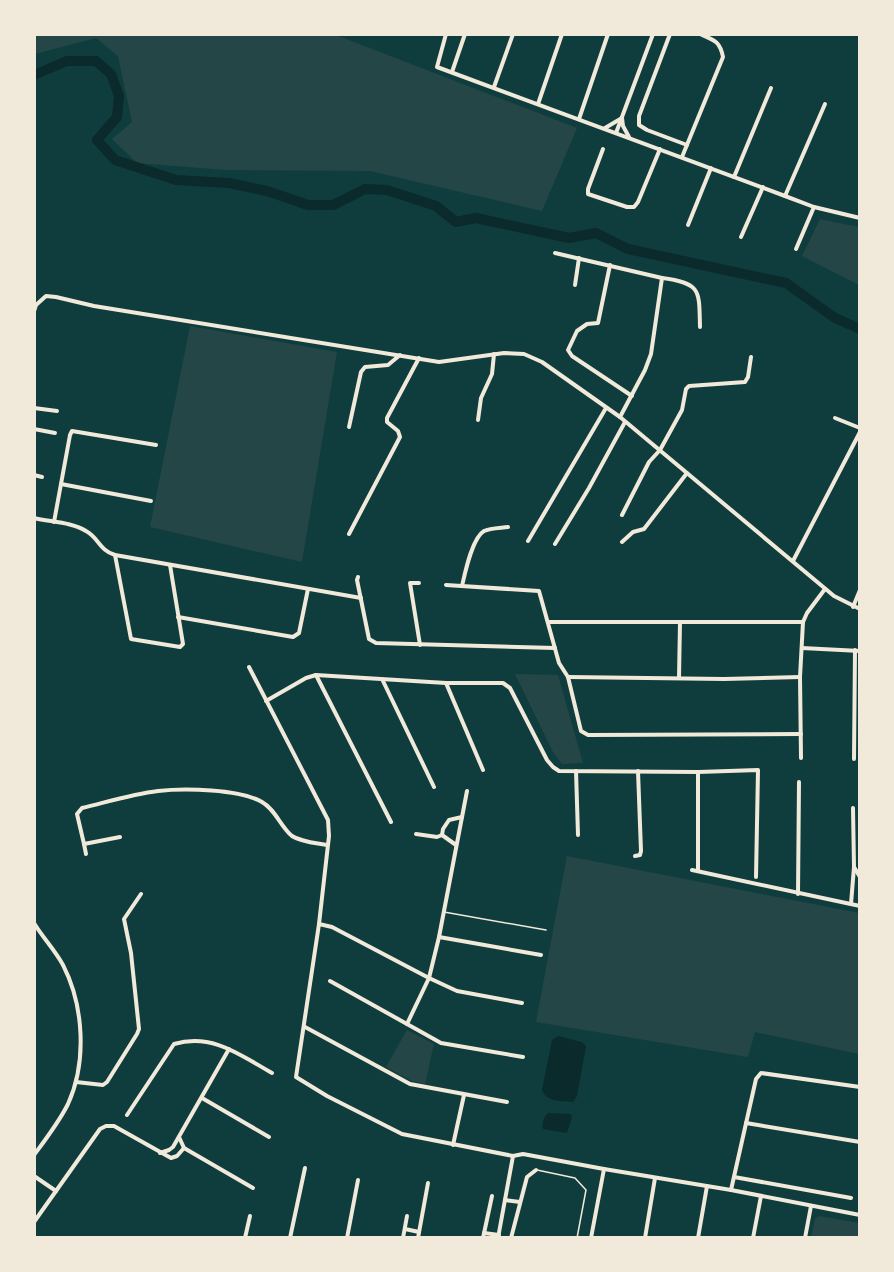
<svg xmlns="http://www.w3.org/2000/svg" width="894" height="1272" font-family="'Zilla Slab',serif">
<rect width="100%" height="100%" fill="#0f3d3e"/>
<!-- green -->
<g fill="#244646">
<polygon points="35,34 336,35 577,128 542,211 370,171 225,170 137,163 112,139 132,122 118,56 96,38 35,54"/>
<polygon points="820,219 859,227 859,285 802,256"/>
<polygon points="190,326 337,352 302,562 150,527"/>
<polygon points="515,674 558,675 583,763 562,764 553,752"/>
<polygon points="567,856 859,913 859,1054 755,1032 748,1057 536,1022"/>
<polygon points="407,1030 434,1044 425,1084 412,1081 386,1067"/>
<polygon points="819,1216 859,1223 859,1237 811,1237 815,1219"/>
</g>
<!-- water -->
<g fill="#0a2a2b">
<path d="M558 1036 582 1042 586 1046 577 1096 573 1102C561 1101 546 1102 542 1090L552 1040Z"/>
<path d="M548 1113 571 1114 572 1117 567 1133 543 1129C541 1125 544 1116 548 1113Z"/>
</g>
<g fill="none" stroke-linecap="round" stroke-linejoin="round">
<!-- river -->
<polyline stroke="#0a2a2b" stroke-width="10" points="34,75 67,61 96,61 111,74 119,96 117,117 97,140 115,160 176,180 229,183 267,191 308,205 333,205 365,189 387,190 436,206 456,222 476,218 569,238 596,233 628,249 786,283 835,318 860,329"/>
<!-- service -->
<g stroke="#f1e9da" stroke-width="1.5">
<polyline points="444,912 546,930"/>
<polyline points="537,1170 575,1178 586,1190 577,1238"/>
</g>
<!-- minor -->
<g stroke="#f1e9da" stroke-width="4">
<polyline points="446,34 437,67 785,196 814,207 860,218"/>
<polyline points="670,34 639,116 639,125 647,130 687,145"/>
<polyline points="452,72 465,34"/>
<polyline points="494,87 513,34"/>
<polyline points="538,104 562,34"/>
<polyline points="579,119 608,34"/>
<polyline points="605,128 622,118 623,126 629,137"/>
<polyline points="616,133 653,34"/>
<polyline points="603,149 588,189 588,194 627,207 634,207 638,202 660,149"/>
<path d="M682 157 723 57C720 41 714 40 700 34"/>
<polyline points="734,177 771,88"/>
<polyline points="785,196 825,104"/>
<polyline points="688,225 711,168"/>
<polyline points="741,237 763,187"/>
<polyline points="796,249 814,207"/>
<polyline points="555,253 662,278 651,354 645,370 620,417"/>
<polyline points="610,265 598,323 587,324 577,331 568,350 572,356 632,396"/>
<path d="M662 278C702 283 699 291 700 327"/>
<polyline points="575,285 579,258"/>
<polyline points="34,311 36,305 46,296 56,297 94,306 439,362 504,353 524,354 542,362 620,417 834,596 860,609"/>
<polyline points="34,408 57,411"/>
<polyline points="835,418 860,428"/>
<polyline points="478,420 481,398 492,374 494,354"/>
<polyline points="349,427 361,372 365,367 388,365 400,355"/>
<polyline points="34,429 55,433"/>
<polyline points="34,475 42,477"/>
<polyline points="61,484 151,501"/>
<polyline points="622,515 649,462 660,450 682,410 686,389 689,386 745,382 748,377 751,357"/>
<path d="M34 518C50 522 72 522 86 531 99 538 99 550 115 555L361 598"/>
<polyline points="54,522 70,435 72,431 156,445"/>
<polyline points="349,534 400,437 398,431 387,422 387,418 419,358"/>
<polyline points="528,541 606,408"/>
<polyline points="622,542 633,532 644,529 687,473"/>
<polyline points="555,544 589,488 625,422"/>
<polyline points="115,555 131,639 180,647 183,644 170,565"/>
<polyline points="793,561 860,432"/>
<polyline points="358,577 357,580 369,639 376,643 555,648"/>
<polyline points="419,583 410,583 420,645"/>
<polyline points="446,585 539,591 559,663 568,677 581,731 588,735 801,734"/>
<path d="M462 586C465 573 472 538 484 531 490 528 501 528 508 527"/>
<polyline points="853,607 860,590"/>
<polyline points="178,617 293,637 299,633 308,589"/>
<polyline points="549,622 803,622"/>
<polyline points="802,648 860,651"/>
<polyline points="249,667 328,820 329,836 319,924 296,1077 327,1096 402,1134 513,1156 523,1154 604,1169 731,1190 860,1215"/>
<polyline points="316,675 391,822"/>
<polyline points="568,677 724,679 800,677"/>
<polyline points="679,678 680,622"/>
<polyline points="383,681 434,787"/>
<polyline points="446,683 483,770"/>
<polyline points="266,701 306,678 316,675 446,683 503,683 510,688 547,760 553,767 559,771 698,772 758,770 756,877"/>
<polyline points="801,758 800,677 803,622 807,613 825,589"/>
<polyline points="854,759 855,650"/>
<polyline points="576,771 578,835"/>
<polyline points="698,772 698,871"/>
<polyline points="416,834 437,837 442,835"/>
<path d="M120 837 84 844 77 814 82 808C107 802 133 794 158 791 184 788 240 789 262 802 276 810 280 826 292 836 301 842 316 843 327 845"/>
<polyline points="84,844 86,854"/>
<polyline points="456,845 442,835 443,829 449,820 462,817"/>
<polyline points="635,856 640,855 641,851 638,771"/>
<polyline points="854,867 860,877"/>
<polyline points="692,870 860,906"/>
<polyline points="798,894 799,782"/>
<polyline points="851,904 854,867 853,808"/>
<path d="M34 923C43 938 55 950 63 965 84 1006 87 1062 68 1104 59 1122 46 1139 34 1155"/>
<polyline points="319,924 332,927 429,978 457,991 522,1003"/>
<polyline points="439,937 541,955"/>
<polyline points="330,981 441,1043 523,1057"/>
<polyline points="407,1024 429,978 439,937 467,791"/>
<polyline points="305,1027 410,1084 507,1102"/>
<polyline points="76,1082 103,1085 107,1082 137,1034 139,1029 131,953 124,919 141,894"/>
<polyline points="202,1098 269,1137"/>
<path d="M127 1115 174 1044C213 1033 240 1055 272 1073"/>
<polyline points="746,1123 860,1142"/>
<polyline points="179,1137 184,1148 253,1188"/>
<polyline points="453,1145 464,1095"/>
<polyline points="160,1153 169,1150 173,1147 229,1049"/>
<polyline points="34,1176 56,1191"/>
<polyline points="734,1177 851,1198"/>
<polyline points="731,1190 756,1079 761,1073 860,1087"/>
<polyline points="505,1200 520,1202"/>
<polyline points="34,1222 100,1129 106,1126 114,1126 171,1158 177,1156 184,1148"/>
<polyline points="405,1229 419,1232"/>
<polyline points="484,1233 499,1235"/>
<polyline points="245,1238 250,1216"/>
<polyline points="290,1238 305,1168"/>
<polyline points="347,1238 358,1180"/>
<polyline points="403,1238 407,1216"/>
<polyline points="418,1238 428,1183"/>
<polyline points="483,1238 492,1196"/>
<polyline points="498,1238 513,1156"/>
<polyline points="511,1238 527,1177 536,1170"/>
<polyline points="591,1238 604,1169"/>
<polyline points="645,1238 655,1178"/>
<polyline points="698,1238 707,1186"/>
<polyline points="753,1238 761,1196"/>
<polyline points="805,1238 811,1206"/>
</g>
</g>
<!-- border -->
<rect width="894" height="1272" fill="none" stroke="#f1e9da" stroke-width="72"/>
</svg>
